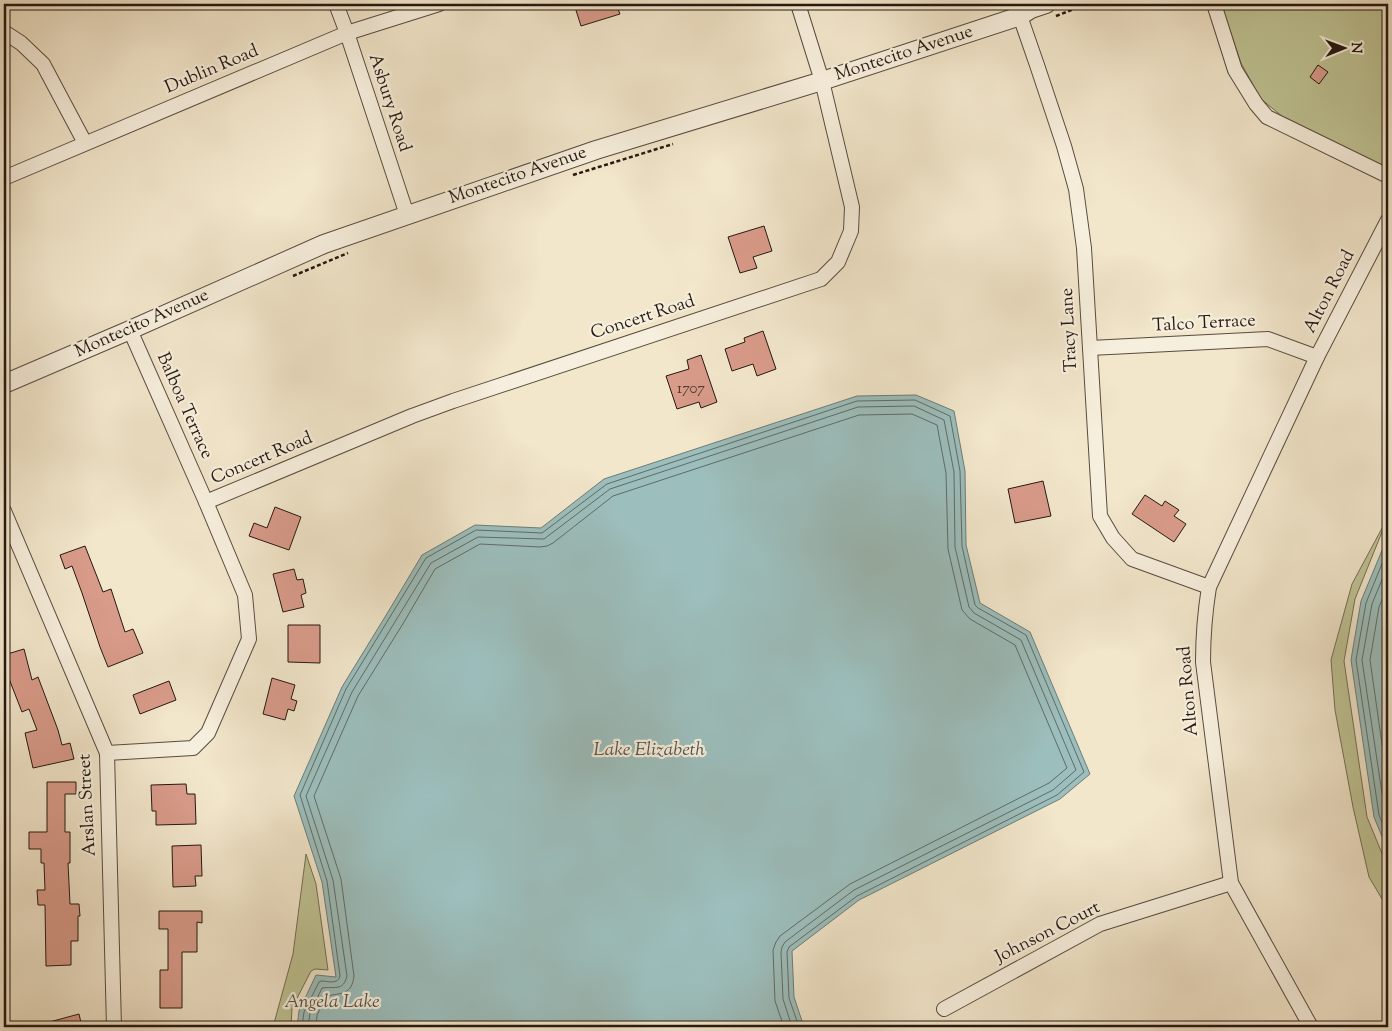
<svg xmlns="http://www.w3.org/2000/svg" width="1392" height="1031" font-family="'Sorts Mill Goudy',serif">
<rect width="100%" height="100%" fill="#f2e6cb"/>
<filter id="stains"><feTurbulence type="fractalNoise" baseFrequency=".004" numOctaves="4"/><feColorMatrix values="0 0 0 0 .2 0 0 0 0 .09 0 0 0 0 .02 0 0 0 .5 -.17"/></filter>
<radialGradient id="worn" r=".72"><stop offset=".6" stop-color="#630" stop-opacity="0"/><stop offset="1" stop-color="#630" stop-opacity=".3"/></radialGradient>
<!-- green -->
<g fill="#bfc394" stroke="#726e52">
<polygon points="1221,4 1388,4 1388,170 1283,117 1261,99 1241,63"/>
<polygon points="1388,517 1355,599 1344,661 1367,817 1388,868 1388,909 1369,877 1353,807 1335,710 1331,660 1352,584"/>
<polygon points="306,854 316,884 328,970 315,969 311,971 292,1008 291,1027 273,1027 293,954"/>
</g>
<!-- water -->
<g fill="#9cbebc" stroke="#6c7c78">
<polygon points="916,395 954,411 965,471 966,545 980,603 1030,632 1090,774 1060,799 859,900 792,951 794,997 804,1027 297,1027 299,1011 316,975 336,977 322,882 294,796 342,687 388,612 422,555 475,525 541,528 604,479 857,396"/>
<polygon points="1388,536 1388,851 1374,817 1351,660 1361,601"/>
</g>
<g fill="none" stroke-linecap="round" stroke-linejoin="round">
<!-- shore -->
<g stroke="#606b66" stroke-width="1">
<polyline points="1388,549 1366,603 1356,660 1379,815 1388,838"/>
<polyline points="1388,565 1372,604 1362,660 1385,813 1388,822"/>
<polyline points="1388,585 1379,607 1370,660 1388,786"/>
<path d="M302 1027 304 1012 319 982 321 981C328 981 338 985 340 976L327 881 300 795 346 689 426 558 476 530 542 533 607 484 857 401 915 400 950 416 960 471 962 546 975 605 978 608 1026 635 1084 772 1057 795 857 896 789 947 787 952 789 998 799 1027"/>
<path d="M308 1027 310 1013 322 988C334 986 343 992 347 976L333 880 306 796 352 692 431 563 478 537 544 539 610 489 858 407 914 406 944 420 954 472 955 547 969 607 974 613 1021 640 1076 770 1053 790 854 890 785 942 782 947 781 952 783 999 792 1027"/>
<path d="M316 1027 317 1015 327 996C341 993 352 995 354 976L341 879 314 796 358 696 404 622 435 569 480 544 540 547 547 546 553 543 613 496 859 415 912 414 937 425 946 473 948 549 962 610 970 619 1015 645 1067 768 1049 783 850 884 780 936 776 942 773 950 775 1001 784 1027"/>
</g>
</g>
<!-- building -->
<g fill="#d99b8a" stroke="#241811">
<polygon points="574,4 616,4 620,14 581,26"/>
<polygon points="1318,65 1328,72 1319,84 1310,77"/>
<polygon points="764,226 772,251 753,257 757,268 740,273 728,237"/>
<polygon points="763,331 776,369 757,376 753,364 732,371 725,349 745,342 744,338"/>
<polygon points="701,355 717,402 701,408 699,402 677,409 666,376 689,369 687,360"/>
<polygon points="1043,481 1051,516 1015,523 1008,489"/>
<polygon points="1145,495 1162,506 1165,501 1179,510 1174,516 1186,524 1174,542 1132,514"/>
<polygon points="275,507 301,517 289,550 249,536 254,523 267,528"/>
<polygon points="85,546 103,592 111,589 125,632 133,629 143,653 108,667 100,647 82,593 72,566 65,569 60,555"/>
<polygon points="294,569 297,580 303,579 306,593 301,595 304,607 283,612 273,574"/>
<polygon points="288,625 320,625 320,663 288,662"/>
<polygon points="24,649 32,680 38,677 58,730 62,745 70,743 74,759 33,768 25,733 37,730 29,709 22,712 4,666 4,655"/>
<polygon points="272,678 295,685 291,699 297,701 294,711 288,709 285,720 263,714"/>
<polygon points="169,681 176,700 140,714 133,695"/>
<polygon points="47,782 76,782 76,794 65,794 65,832 70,832 70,863 68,863 70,904 79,904 80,916 78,916 78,941 71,941 71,965 46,966 45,905 38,905 37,890 45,890 44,863 41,863 41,849 29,849 29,832 47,832"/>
<polygon points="186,784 187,794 195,794 196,824 156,825 156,811 152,811 151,785"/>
<polygon points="201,845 202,876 195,876 196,886 173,887 172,846"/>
<polygon points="159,911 202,911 202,923 197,922 197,952 182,952 182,1008 160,1008 160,970 168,970 168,929 159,929"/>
<polygon points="79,1014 82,1027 43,1027 42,1024"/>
</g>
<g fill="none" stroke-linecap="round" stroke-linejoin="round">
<defs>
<g id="minor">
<polyline points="336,4 347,33 407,215"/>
<polyline points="1214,4 1235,70 1256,104 1267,117 1388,176"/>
<polyline points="1020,16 1037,65 1064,146 1076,189 1084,248 1100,516 1113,538 1132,559 1209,587"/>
<polyline points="4,32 21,43 43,64 85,143"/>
<polyline points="4,178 347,33 439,4"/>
<polyline points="1090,348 1268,339 1317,357"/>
<polyline points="206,502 412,416 453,401 821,279 838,262 851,231 852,207 822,81 798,4"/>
<polyline points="4,511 107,753 114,1027"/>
<polyline points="107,753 193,748 208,733 249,639 245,595 206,502 130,330"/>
<polyline points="944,1009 1100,924 1231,883"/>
<path d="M1311 1027 1231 883 1203 662C1203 636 1205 612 1209 587L1317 357 1388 220"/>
</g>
<polyline id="tertiary" points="4,384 130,330 324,244 596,150 822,81 1020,16 1031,9 1046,4"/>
</defs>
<!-- minor casing -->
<use href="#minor" stroke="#584c40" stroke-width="16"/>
<!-- tertiary casing -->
<use href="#tertiary" stroke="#584c40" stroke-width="20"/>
<!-- path -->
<g stroke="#241811" stroke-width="2.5" stroke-dasharray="4 2.5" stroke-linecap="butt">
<polyline points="1056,16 1087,4"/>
<polyline points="573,175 673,144"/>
<polyline points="293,276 348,253"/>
</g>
<!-- minor -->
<use href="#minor" stroke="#f7efdd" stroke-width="14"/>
<!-- tertiary -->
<use href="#tertiary" stroke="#f7efdd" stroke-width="18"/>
</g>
<g text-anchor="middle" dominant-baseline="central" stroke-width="4.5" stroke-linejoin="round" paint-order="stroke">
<!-- number labels -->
<g font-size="15" fill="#51392f">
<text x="691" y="389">1707</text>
</g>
<!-- street labels -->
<g font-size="18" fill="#241811" stroke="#f7efdd">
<text transform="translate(904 54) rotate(-18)">Montecito Avenue</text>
<text transform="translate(212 70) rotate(-23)">Dublin Road</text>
<text transform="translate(389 103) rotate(72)">Asbury Road</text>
<text transform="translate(518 176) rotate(-19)">Montecito Avenue</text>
<text transform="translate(1330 292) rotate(-63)">Alton Road</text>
<text transform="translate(643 318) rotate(-18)">Concert Road</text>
<text transform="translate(142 324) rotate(-24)">Montecito Avenue</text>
<text transform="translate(1204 324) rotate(-3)">Talco Terrace</text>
<text transform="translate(1070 330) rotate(-93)">Tracy Lane</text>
<text transform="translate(184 406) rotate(66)">Balboa Terrace</text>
<text transform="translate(262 459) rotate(-23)">Concert Road</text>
<text transform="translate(1189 691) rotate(-95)">Alton Road</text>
<text transform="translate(88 805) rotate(-93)">Arslan Street</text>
<text transform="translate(1048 933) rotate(-27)">Johnson Court</text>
</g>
<!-- water labels -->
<g font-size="19" font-style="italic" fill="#4e524d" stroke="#f7efdd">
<text x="649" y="750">Lake Elizabeth</text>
<text x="332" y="1002">Angela Lake</text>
</g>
</g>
<!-- margin -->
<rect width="1392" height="1031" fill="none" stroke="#f2e6cb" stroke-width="20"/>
<rect x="5" y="5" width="1382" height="1021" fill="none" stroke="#241811" stroke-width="2.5"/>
<rect x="10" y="10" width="1372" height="1011" fill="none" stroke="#241811"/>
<!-- north arrow -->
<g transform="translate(1344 48) rotate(89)" stroke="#f7efdd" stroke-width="4" paint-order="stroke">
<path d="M0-4L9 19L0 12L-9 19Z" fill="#241811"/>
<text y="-8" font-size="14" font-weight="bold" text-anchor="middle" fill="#241811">N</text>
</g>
<rect width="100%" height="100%" filter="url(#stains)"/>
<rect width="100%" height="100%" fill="url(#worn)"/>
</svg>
